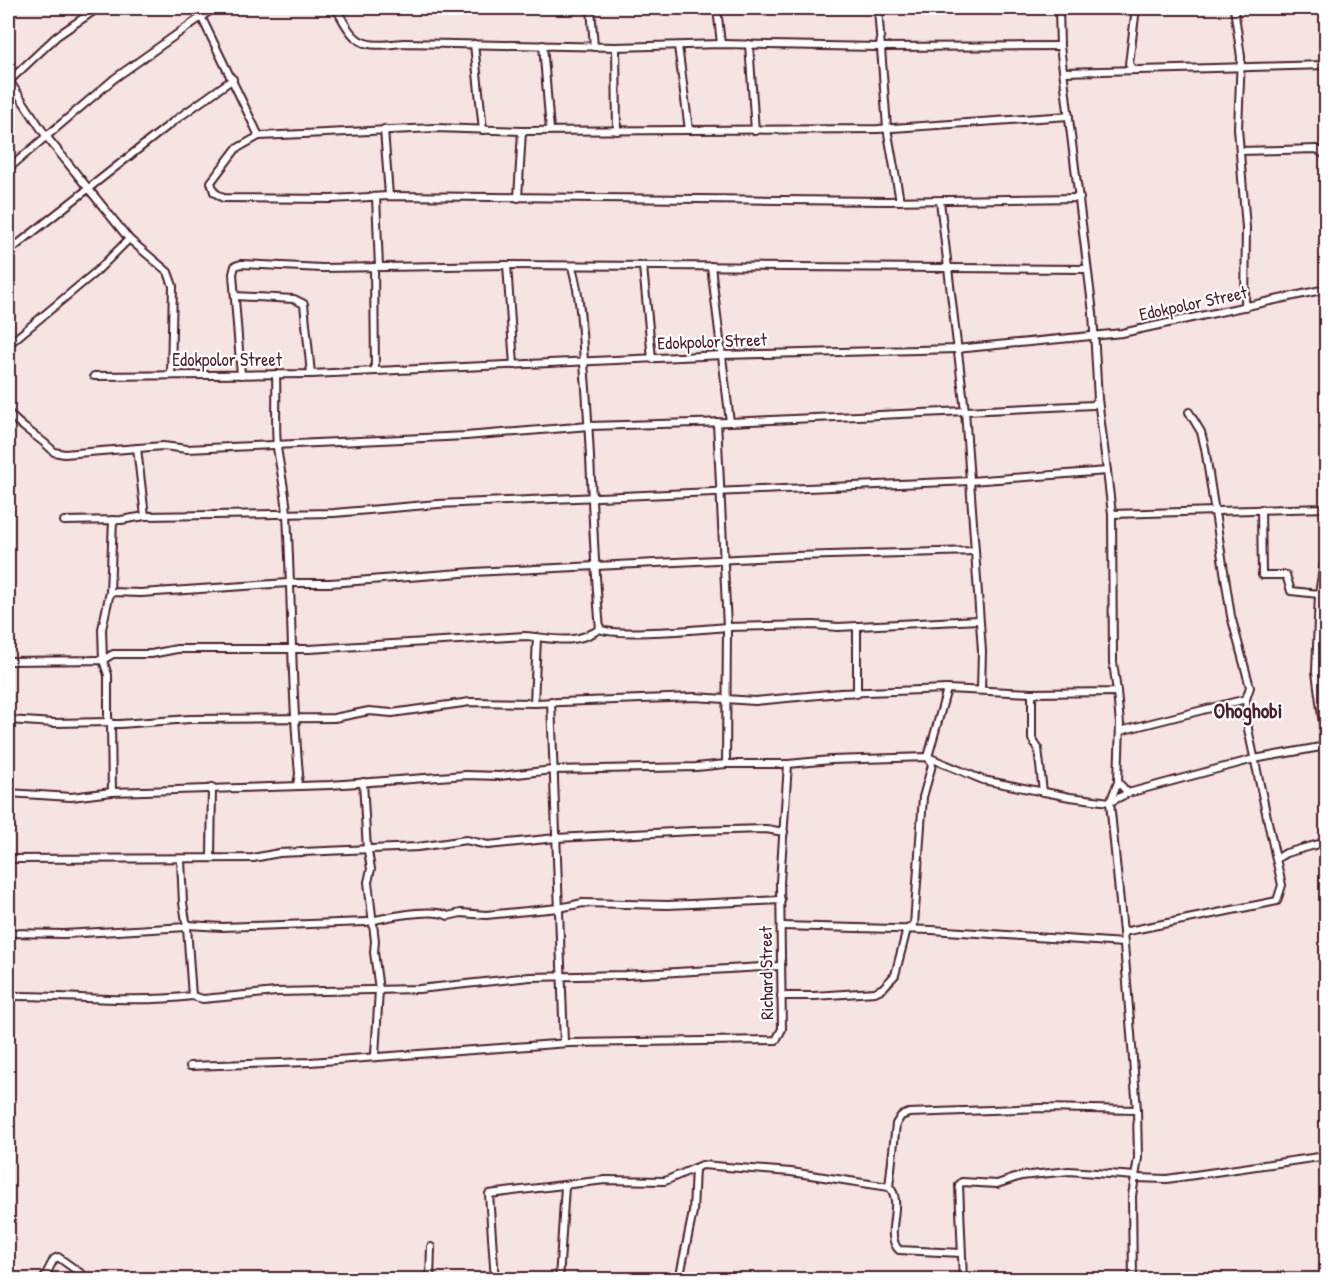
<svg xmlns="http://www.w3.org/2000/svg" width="1334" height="1287" font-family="'Patrick Hand',sans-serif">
<rect width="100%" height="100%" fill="#f5e4e1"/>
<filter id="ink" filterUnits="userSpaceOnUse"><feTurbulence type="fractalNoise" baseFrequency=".0167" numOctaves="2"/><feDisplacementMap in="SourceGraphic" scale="12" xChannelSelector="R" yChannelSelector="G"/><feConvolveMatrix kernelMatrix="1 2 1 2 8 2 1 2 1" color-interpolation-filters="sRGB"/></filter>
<g filter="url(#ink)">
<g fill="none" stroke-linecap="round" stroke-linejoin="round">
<defs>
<g id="minor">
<polyline points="197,8 259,136 236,149 211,182 214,192 223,198 331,199 389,196 887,201 1080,198"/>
<path d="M336 8C356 45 360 48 403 43L616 47 721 44 879 47 1060 46"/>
<polyline points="591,8 594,47"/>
<polyline points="717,8 721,44"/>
<polyline points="878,8 887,128 900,201"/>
<polyline points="1234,8 1241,57 1238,128 1246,228 1245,307"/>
<polyline points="474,44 483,130"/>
<polyline points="749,44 755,131"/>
<polyline points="543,45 550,130"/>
<polyline points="678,46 689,130"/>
<polyline points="616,47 617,131"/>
<polyline points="1133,69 1129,64 1136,8"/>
<polyline points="1064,72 1326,65"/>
<polyline points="8,79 46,136 129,239 168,272 173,286 171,375"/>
<polyline points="8,82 57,36 98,8"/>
<polyline points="384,129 389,196"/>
<polyline points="259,136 435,128 522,131 878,129 1069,116"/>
<polyline points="1240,151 1317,149 1326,156"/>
<polyline points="8,169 115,78 214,8"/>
<polyline points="376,197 379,267"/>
<polyline points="518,198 522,131"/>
<polyline points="8,252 174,121 233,79"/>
<polyline points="507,265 514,365"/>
<polyline points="711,266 730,422"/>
<polyline points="374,267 375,370"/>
<path d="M572 267C582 303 582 339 585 376 592 461 592 545 600 629"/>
<polyline points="643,267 652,359"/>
<polyline points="235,296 294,299 304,304 311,374"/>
<polyline points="8,345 98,270 129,239"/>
<path d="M276 374C277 398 275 423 277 447 280 470 286 492 287 515 292 602 291 687 299 774L297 785"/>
<polyline points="241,375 233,274 235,266 241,264 322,268 507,265 1087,269"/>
<polyline points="94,376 311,374 723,355 956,349 1122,333 1326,289"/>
<path d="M8 412C21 429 40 436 54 452L64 454 163 446 187 449 466 436 589 426 730 422 1093 405 1098 399 1093 313 1060 46 1059 8"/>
<polyline points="1189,412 1201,432 1205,448 1231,616 1250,687 1246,699 1248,729 1276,859"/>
<polyline points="717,422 727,627 814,625 838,627 979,620"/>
<polyline points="137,448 145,516"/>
<polyline points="1261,509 1262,575 1286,575 1291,591 1319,594"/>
<polyline points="1112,514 1326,508"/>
<polyline points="113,520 110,592 141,593 288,583"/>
<polyline points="64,521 121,520 145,516 334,513 438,504 970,481 1107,471 1098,399"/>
<polyline points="1326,550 1319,594 1316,672 1326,746"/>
<polyline points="975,551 982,651 981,690"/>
<polyline points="288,583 330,583 474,572 795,556 975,551 965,411 940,201"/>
<path d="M110 592 102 629 103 660 113 654H151L177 649H309L525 636C554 638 573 646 600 629 614 637 706 629 727 627L726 764 696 767 553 770 499 776 466 775 330 785 112 792 111 724"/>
<polyline points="10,661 103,660 108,675 108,719 111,724 120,724 190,719 334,718 369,711 392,713 470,702 534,703 695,697 755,701 840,693 947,689 1032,693 1117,692 1113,662 1112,514 1107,471"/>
<polyline points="1117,692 1120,724 1118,782 1128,793"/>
<polyline points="1032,693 1032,739 1038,748 1043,792"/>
<polyline points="857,694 857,626"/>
<polyline points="551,701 564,1043"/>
<polyline points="534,703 537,637"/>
<polyline points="8,720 54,723 109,722"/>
<polyline points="1120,731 1246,699"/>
<polyline points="726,764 788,764 831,760 928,757 983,780 1070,797 1110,802 1128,793 1254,759 1326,746"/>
<polyline points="363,782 367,850"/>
<polyline points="1118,782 1110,802 1123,932 1137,1110 1138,1158 1132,1196 1133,1280"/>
<polyline points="8,793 71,797 112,792"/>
<polyline points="368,851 371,869 368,882 375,941 374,952 379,990 375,1055"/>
<polyline points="211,857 212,787"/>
<polyline points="8,859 253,858 279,853 418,847 466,840 488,845 556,838 693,831 766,829 784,832"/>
<path d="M188 925 222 927 366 922C383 918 433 907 448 916L461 913 486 915 559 908 583 903 668 905 781 900"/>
<polyline points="781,926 932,930 1124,943"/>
<polyline points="1123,932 1277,901 1282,885 1276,859 1286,853 1326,842"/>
<polyline points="8,933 64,934 187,927 183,903 181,860"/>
<path d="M8 996C69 995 130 1004 192 996L187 927"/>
<polyline points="192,996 203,999 276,992 419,989 530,977 625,975 780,966"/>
<polyline points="781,996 814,996 875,992 883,988 895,975 907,929 914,925 923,797 932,765 928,757 947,689"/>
<polyline points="190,1066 310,1062 569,1043 776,1040 782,1029 780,882 788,764"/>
<polyline points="1136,1178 1167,1179 1326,1156"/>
<polyline points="889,1187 896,1124 901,1116 909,1113 1042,1108 1137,1110"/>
<polyline points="43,1280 54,1259 58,1257 90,1280"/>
<polyline points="430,1280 431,1247"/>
<path d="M495 1280 489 1194 605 1180 665 1181 702 1165 791 1172 889 1187C905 1202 883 1234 899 1250L961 1253"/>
<polyline points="559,1280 565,1186"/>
<polyline points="679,1280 693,1212 695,1168"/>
<polyline points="963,1280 959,1185 962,1182 997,1184 1021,1176 1069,1171 1135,1176"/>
</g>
</defs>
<!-- minor casing -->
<use href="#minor" stroke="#4a1f2b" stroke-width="10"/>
<!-- minor -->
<use href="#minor" stroke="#fff" stroke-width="6"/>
</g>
</g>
<g text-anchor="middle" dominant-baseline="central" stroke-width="4.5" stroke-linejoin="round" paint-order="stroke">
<!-- street labels -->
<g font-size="18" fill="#4a1f2b" stroke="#fff">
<text transform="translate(1193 303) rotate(-12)">Edokpolor Street</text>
<text transform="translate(712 341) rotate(-2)">Edokpolor Street</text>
<text x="227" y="359">Edokpolor Street</text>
<text transform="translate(766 973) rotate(-91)">Richard Street</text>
</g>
<!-- quarter labels -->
<g font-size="21" font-weight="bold" fill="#4a1f2b" stroke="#fff">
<text x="1248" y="710">Ohoghobi</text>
</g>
</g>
<!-- margin -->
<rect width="1334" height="1287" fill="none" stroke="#fff" stroke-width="30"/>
<rect x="15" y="15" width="1304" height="1257" fill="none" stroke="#4a1f2b" stroke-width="2" filter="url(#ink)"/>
</svg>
